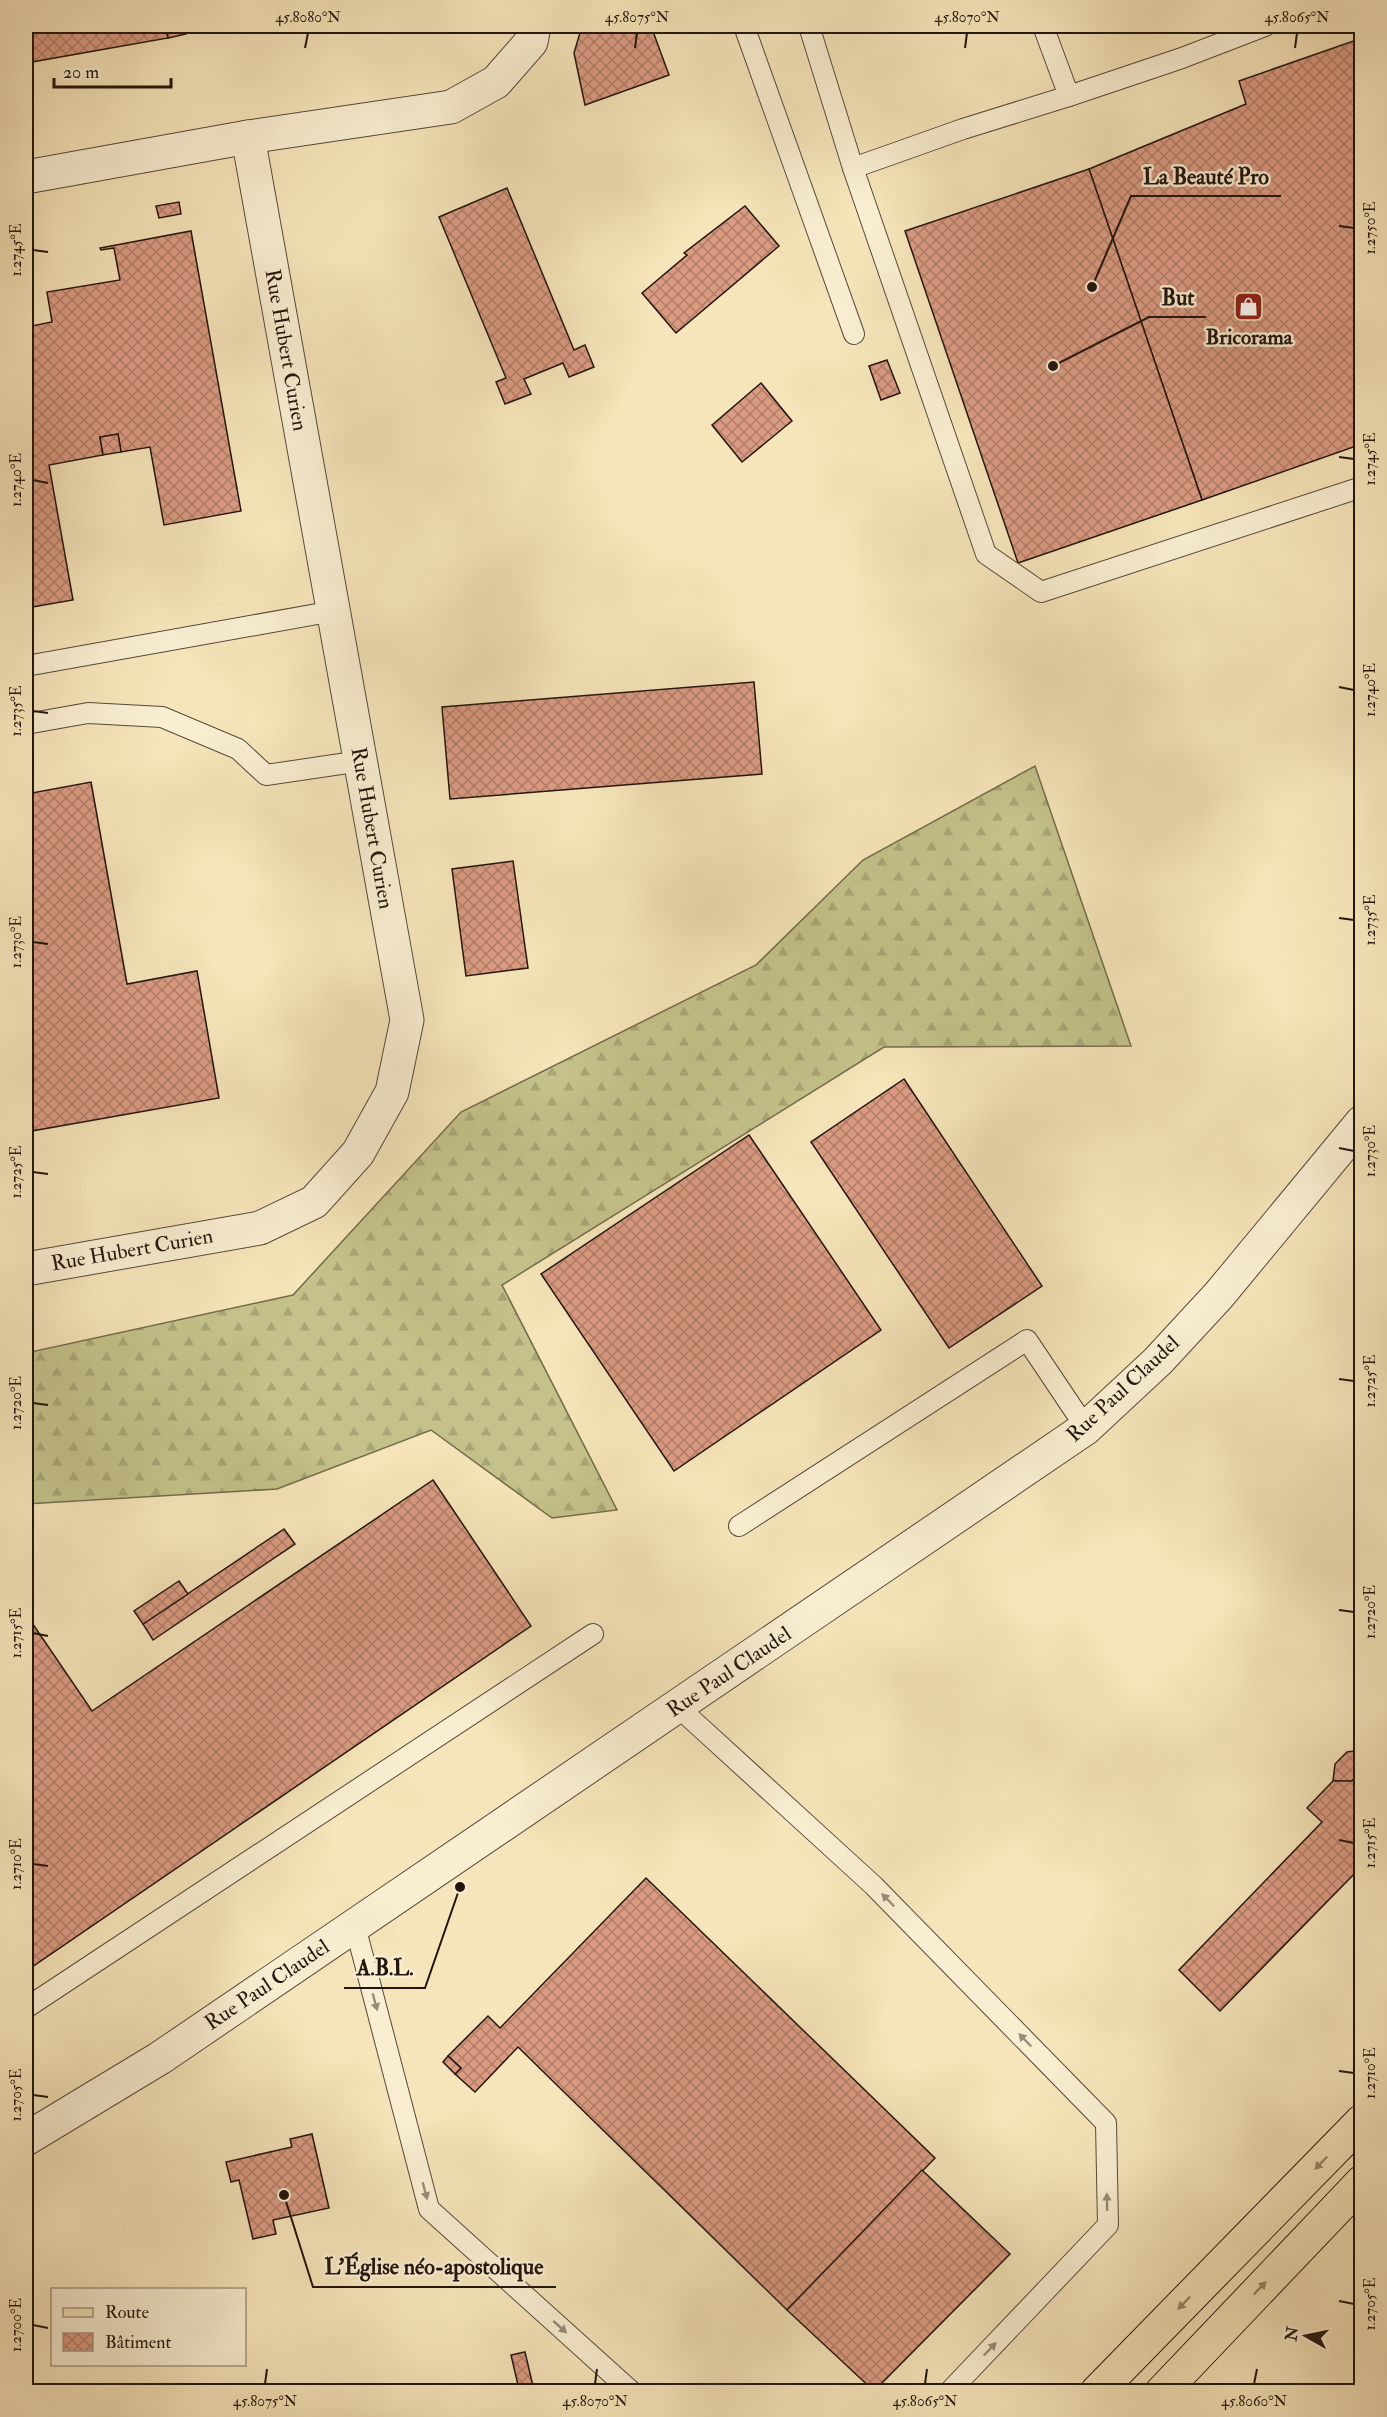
<svg xmlns="http://www.w3.org/2000/svg" width="1387" height="2417" font-family="'IM FELL Double Pica',serif">
<defs>
<pattern id="forest-firs" width="22" height="20" patternUnits="userSpaceOnUse" patternTransform="scale(1.5)"><rect width="22" height="20" fill="#c4c28a"/><path d="M5 1l3.5 6h-7zM16 11l3.5 6h-7z" fill="#a8a676"/></pattern>
<pattern id="building-cross-hatch" width="8" height="8" patternUnits="userSpaceOnUse" patternTransform="scale(1.5)"><rect width="8" height="8" fill="#db9b82"/><path d="M0 0l8 8M0 8l8-8" fill="none" stroke="#b17d69"/></pattern>
</defs>
<rect width="100%" height="100%" fill="#f6e5ba"/>
<filter id="stains"><feTurbulence type="fractalNoise" baseFrequency=".00333" numOctaves="4"/><feColorMatrix values="0 0 0 0 .2 0 0 0 0 .09 0 0 0 0 .02 0 0 0 .5 -.17"/></filter>
<radialGradient id="worn" r=".72"><stop offset=".6" stop-color="#630" stop-opacity="0"/><stop offset="1" stop-color="#630" stop-opacity=".3"/></radialGradient>
<!-- forest -->
<polygon fill="url(#forest-firs)" stroke="#736c4c" stroke-width="1.5" points="1035,766 1131,1046 884,1047 502,1285 617,1510 552,1518 431,1430 277,1489 26,1504 26,1353 293,1295 461,1112 756,965 863,860"/>
<!-- building -->
<g fill="url(#building-cross-hatch)" stroke="#22150e" stroke-width="1.5">
<polygon points="26,26 166,26 168,38 26,63"/>
<polygon points="166,26 185,26 186,34 168,38"/>
<polygon points="582,26 651,26 669,75 585,105 574,53"/>
<polygon points="1362,38 1362,444 1202,500 1089,169 1246,104 1239,81"/>
<polygon points="1089,169 1202,500 1018,563 905,231"/>
<polygon points="507,188 574,350 585,345 594,367 569,377 563,363 524,379 531,394 505,404 496,382 506,378 439,217"/>
<polygon points="179,202 181,214 159,218 156,206"/>
<polygon points="745,206 779,246 676,333 642,293 687,255 684,253"/>
<polygon points="191,231 241,511 164,525 150,447 121,452 118,434 100,437 103,455 49,465 73,600 26,608 26,327 52,322 47,292 120,280 114,248 101,250 100,248"/>
<polygon points="887,360 900,393 881,400 869,366"/>
<polygon points="761,383 792,421 742,462 712,425"/>
<polygon points="118,434 121,452 103,455 100,437"/>
<polygon points="754,682 762,774 450,799 442,707"/>
<polygon points="91,782 127,984 197,971 219,1098 26,1132 26,794"/>
<polygon points="513,861 528,968 466,976 452,869"/>
<polygon points="904,1079 1042,1286 949,1348 811,1142"/>
<polygon points="749,1135 881,1330 674,1471 541,1274"/>
<polygon points="433,1480 531,1626 26,1971 26,1614 92,1711"/>
<polygon points="284,1529 295,1544 153,1640 143,1624"/>
<polygon points="179,1581 188,1594 143,1624 134,1611"/>
<polygon points="1362,1750 1362,1771 1352,1781 1333,1781 1335,1764 1347,1752"/>
<polygon points="1362,1771 1362,1866 1220,2011 1179,1970 1322,1822 1307,1808 1333,1781 1352,1781"/>
<polygon points="646,1878 935,2158 787,2310 518,2047 475,2092 455,2074 461,2068 448,2056 488,2016 500,2028"/>
<polygon points="448,2056 461,2068 455,2074 443,2062"/>
<polygon points="312,2134 329,2208 273,2220 276,2234 253,2239 239,2180 231,2182 226,2162 292,2147 290,2139"/>
<polygon points="922,2170 1010,2254 874,2391 787,2310"/>
<polygon points="525,2352 533,2386 519,2389 511,2355"/>
</g>
<g fill="none" stroke-linecap="round" stroke-linejoin="round">
<defs>
<g id="service">
<polyline points="744,26 854,334"/>
<polyline points="809,26 853,168 986,554 1041,592 1362,487"/>
<polyline points="1069,96 1182,58 1265,26"/>
<polyline points="853,168 963,129 1069,96 1043,26"/>
<polyline points="26,666 334,611"/>
<polyline points="26,724 88,713 162,717 238,749 266,775 361,761"/>
<polyline points="739,1526 1027,1340 1086,1428"/>
<polyline points="678,1707 873,1885 1106,2123 1108,2225 949,2392"/>
<polyline points="355,1926 429,2209 632,2392"/>
<polyline points="26,2008 593,1634"/>
</g>
<g id="minor">
<polyline points="248,137 451,107 496,82 531,42 534,26"/>
<polyline points="26,177 248,137 407,1020 392,1092 358,1153 314,1202 260,1228 26,1269"/>
</g>
<polyline id="tertiary" points="26,2139 160,2058 1086,1428 1158,1361 1219,1295 1362,1122"/>
<g id="primary">
<polyline points="1097,2392 1362,2121"/>
<polyline points="1162,2392 1362,2182"/>
</g>
</defs>
<!-- service casing -->
<use href="#service" stroke="#574939" stroke-width="22"/>
<!-- minor casing -->
<use href="#minor" stroke="#574939" stroke-width="35"/>
<!-- tertiary casing -->
<use href="#tertiary" stroke="#574939" stroke-width="35"/>
<!-- primary casing -->
<use href="#primary" stroke="#22150e" stroke-width="35"/>
<!-- service -->
<use href="#service" stroke="#f9eed2" stroke-width="20"/>
<!-- minor -->
<use href="#minor" stroke="#f9eed2" stroke-width="33"/>
<!-- tertiary -->
<use href="#tertiary" stroke="#f9eed2" stroke-width="33"/>
<!-- primary -->
<use href="#primary" stroke="#f6e5ba" stroke-width="33"/>
</g>
<!-- one-way arrows -->
<defs><path id="oneway-solid" d="M-6-.8H1V-3.2L6.5 0L1 3.2V.8H-6Z" transform="scale(1.5)"/></defs>
<g fill="#988c7a">
<use href="#oneway-solid" transform="translate(888 1900) rotate(-134)"/>
<use href="#oneway-solid" transform="translate(375 2002) rotate(75)"/>
<use href="#oneway-solid" transform="translate(1025 2040) rotate(-134)"/>
<use href="#oneway-solid" transform="translate(425 2191) rotate(75)"/>
<use href="#oneway-solid" transform="translate(1107 2202) rotate(-91)"/>
<use href="#oneway-solid" transform="translate(560 2327) rotate(42)"/>
<use href="#oneway-solid" transform="translate(990 2349) rotate(-46)"/>
</g>
<g fill="#97876d">
<use href="#oneway-solid" transform="translate(1321 2163) rotate(134)"/>
<use href="#oneway-solid" transform="translate(1260 2288) rotate(-46)"/>
<use href="#oneway-solid" transform="translate(1184 2303) rotate(134)"/>
</g>
<!-- ticks -->
<path fill="none" stroke="#22150e" stroke-width="2" d="M305 48 308 33M635 48 637 33M965 48 967 33M1295 48 1297 33M1339 226 1354 228M33 250 48 252M1339 457 1354 459M33 480 48 483M1339 687 1354 690M33 711 48 713M1339 918 1354 920M33 942 48 944M1339 1148 1354 1151M33 1172 48 1174M1339 1379 1354 1381M33 1403 48 1405M1339 1610 1354 1612M33 1633 48 1636M1339 1840 1354 1843M33 1864 48 1866M1339 2071 1354 2073M33 2095 48 2097M1339 2301 1354 2304M33 2325 48 2328M265 2384 267 2369M595 2384 597 2369M925 2384 927 2369M1254 2384 1257 2369"/>
<!-- icons -->
<defs>
<symbol id="shop-square" viewBox="-11 -11 22 22"><rect x="-9" y="-9" width="18" height="18" rx="4" fill="#8f2418" stroke="#f9eed2"/><path d="M-5-2.5h2.3a2.7 3.5 0 0 1 5.4 0H5L5.5 6h-11ZM-1.5-2.5h3a1.5 2.3 0 0 0-3 0Z" fill="#fff"/></symbol>
</defs>
<g fill-rule="evenodd">
<use href="#shop-square" x="1232" y="290" width="33" height="33"/>
</g>
<g text-anchor="middle" dominant-baseline="central" stroke-width="5" stroke-linejoin="round" paint-order="stroke">
<!-- poi labels -->
<g font-size="21" font-weight="bold" fill="#22150e" stroke="#f9eed2">
<text x="1249" y="337">Bricorama</text>
</g>
<!-- street labels -->
<g font-size="21" fill="#22150e" stroke="#f9eed2">
<text transform="translate(286 350) rotate(80)">Rue Hubert Curien</text>
<text transform="translate(372 828) rotate(80)">Rue Hubert Curien</text>
<text transform="translate(132 1250) rotate(-10)">Rue Hubert Curien</text>
<text transform="translate(1123 1389) rotate(-43)">Rue Paul Claudel</text>
<text transform="translate(729 1672) rotate(-34)">Rue Paul Claudel</text>
<text transform="translate(267 1985) rotate(-34)">Rue Paul Claudel</text>
</g>
</g>
<!-- callouts -->
<path fill="none" stroke="#22150e" stroke-width="2" d="M1092 287L1131 196H1281M1053 366L1149 317H1206M460 1887L425 1988H344M284 2195L313 2287H556"/>
<g fill="#22150e" stroke="#f9eed2" stroke-width="2">
<circle cx="1092" cy="287" r="6"/>
<circle cx="1053" cy="366" r="6"/>
<circle cx="460" cy="1887" r="6"/>
<circle cx="284" cy="2195" r="6"/>
</g>
<g font-size="22" text-anchor="middle" font-weight="bold" fill="#22150e" stroke="#f9eed2" stroke-width="5" stroke-linejoin="round" paint-order="stroke">
<text x="1206" y="184">La Beauté Pro</text>
<text x="1178" y="305">But</text>
<text x="385" y="1975">A.B.L.</text>
<text x="434" y="2274">L’Église néo-apostolique</text>
</g>
<!-- margin -->
<rect width="1387" height="2417" fill="none" stroke="#f6e5ba" stroke-width="66"/>
<!-- legend -->
<rect x="51" y="2288" width="195" height="78" fill="#f9eed2" stroke="#a39784" stroke-width="1.5"/>
<rect x="63" y="2308" width="30" height="9" fill="#f6e5ba" stroke="#a39784" stroke-width="1.5"/>
<text x="105" y="2318" font-size="18" fill="#22150e">Route</text>
<rect x="63" y="2333" width="30" height="18" fill="url(#building-cross-hatch)" stroke="#a39784" stroke-width="1.5"/>
<text x="105" y="2348" font-size="18" fill="#22150e">Bâtiment</text>
<!-- north arrow -->
<g transform="translate(1306 2336) rotate(279)" stroke="#f9eed2" stroke-width="4.5" paint-order="stroke">
<path d="M0-4.5L10 22L0 15L-10 22Z" fill="#22150e"/>
<text y="-9" font-size="16" font-weight="bold" text-anchor="middle" fill="#22150e">N</text>
</g>
<!-- scale -->
<path d="M54 78v9h117v-9" fill="none" stroke="#22150e" stroke-width="3"/>
<text x="63" y="78" font-size="18" fill="#22150e" stroke="#f9eed2" stroke-width="4.5" paint-order="stroke">20 m</text>
<rect x="33" y="33" width="1321" height="2351" fill="none" stroke="#22150e" stroke-width="2"/>
<g font-size="15" text-anchor="middle" fill="#22150e">
<text x="308" y="22">45.8080°N</text>
<text x="637" y="22">45.8075°N</text>
<text x="967" y="22">45.8070°N</text>
<text x="1297" y="22">45.8065°N</text>
<text transform="translate(1370 228) rotate(-90)" y="5">1.2750°E</text>
<text transform="translate(16 250) rotate(-90)" y="5">1.2745°E</text>
<text transform="translate(1370 459) rotate(-90)" y="5">1.2745°E</text>
<text transform="translate(16 480) rotate(-90)" y="5">1.2740°E</text>
<text transform="translate(1370 690) rotate(-90)" y="5">1.2740°E</text>
<text transform="translate(16 711) rotate(-90)" y="5">1.2735°E</text>
<text transform="translate(1370 920) rotate(-90)" y="5">1.2735°E</text>
<text transform="translate(16 942) rotate(-90)" y="5">1.2730°E</text>
<text transform="translate(1370 1151) rotate(-90)" y="5">1.2730°E</text>
<text transform="translate(16 1172) rotate(-90)" y="5">1.2725°E</text>
<text transform="translate(1370 1381) rotate(-90)" y="5">1.2725°E</text>
<text transform="translate(16 1403) rotate(-90)" y="5">1.2720°E</text>
<text transform="translate(1370 1612) rotate(-90)" y="5">1.2720°E</text>
<text transform="translate(16 1633) rotate(-90)" y="5">1.2715°E</text>
<text transform="translate(1370 1843) rotate(-90)" y="5">1.2715°E</text>
<text transform="translate(16 1864) rotate(-90)" y="5">1.2710°E</text>
<text transform="translate(1370 2073) rotate(-90)" y="5">1.2710°E</text>
<text transform="translate(16 2095) rotate(-90)" y="5">1.2705°E</text>
<text transform="translate(1370 2304) rotate(-90)" y="5">1.2705°E</text>
<text transform="translate(16 2325) rotate(-90)" y="5">1.2700°E</text>
<text x="265" y="2406">45.8075°N</text>
<text x="595" y="2406">45.8070°N</text>
<text x="925" y="2406">45.8065°N</text>
<text x="1254" y="2406">45.8060°N</text>
</g>
<rect width="100%" height="100%" filter="url(#stains)"/>
<rect width="100%" height="100%" fill="url(#worn)"/>
</svg>
